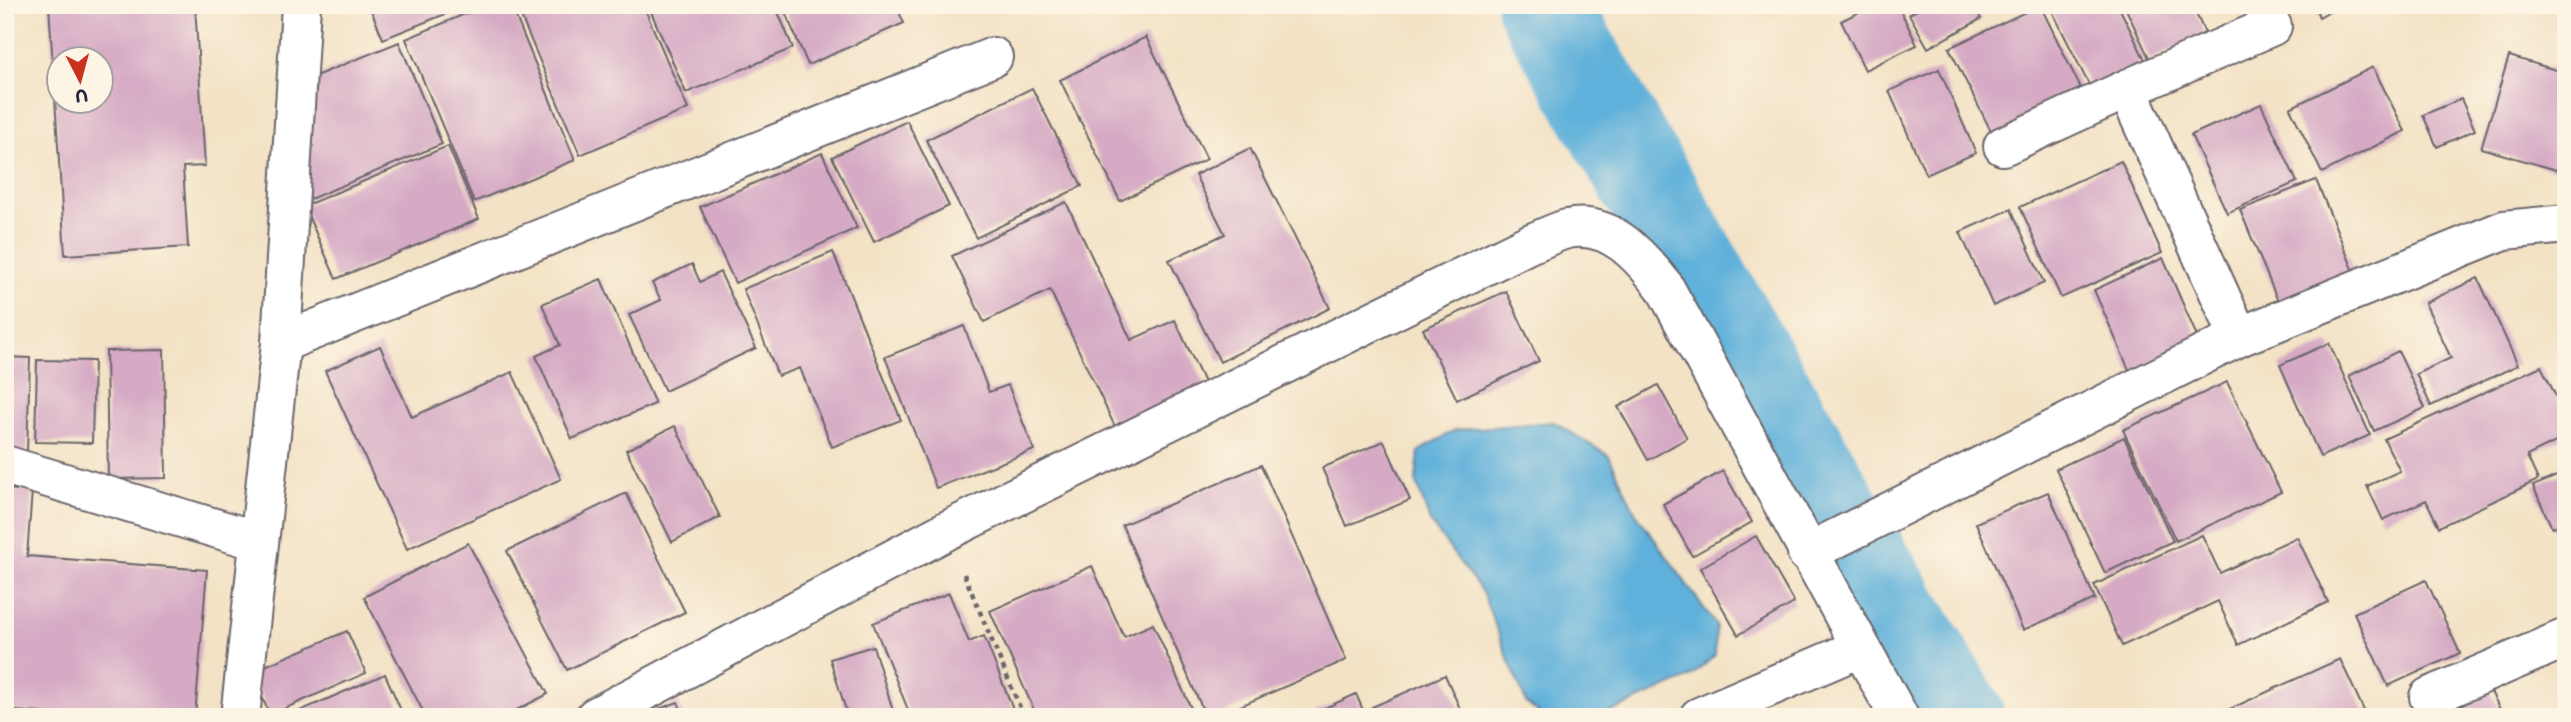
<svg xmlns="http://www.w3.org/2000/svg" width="2571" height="722" font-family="Itim,sans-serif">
<rect width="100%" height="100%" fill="#fcf5e5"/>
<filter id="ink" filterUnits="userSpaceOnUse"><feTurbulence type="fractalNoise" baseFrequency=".0143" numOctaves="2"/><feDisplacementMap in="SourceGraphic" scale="14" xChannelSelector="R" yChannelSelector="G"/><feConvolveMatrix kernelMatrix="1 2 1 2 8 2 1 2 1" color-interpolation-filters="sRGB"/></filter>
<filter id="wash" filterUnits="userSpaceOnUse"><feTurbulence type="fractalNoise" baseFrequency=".00686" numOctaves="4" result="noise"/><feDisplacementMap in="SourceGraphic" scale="28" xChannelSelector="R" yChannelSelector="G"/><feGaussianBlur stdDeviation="1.57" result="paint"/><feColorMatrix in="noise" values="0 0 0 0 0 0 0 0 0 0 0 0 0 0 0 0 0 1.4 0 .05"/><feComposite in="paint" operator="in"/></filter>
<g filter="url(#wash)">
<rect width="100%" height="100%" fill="#f3e2c5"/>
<!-- water -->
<polygon fill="#5fb0da" stroke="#40698a" stroke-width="2" points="1554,422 1609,456 1635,512 1716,625 1715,655 1691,677 1599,717 1543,717 1526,703 1482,592 1430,522 1416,481 1419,451 1455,430"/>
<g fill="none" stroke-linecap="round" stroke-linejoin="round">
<!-- river -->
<polyline stroke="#5fb0da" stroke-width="93" points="1543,5 1865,564 1958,717"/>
</g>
<g id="blocks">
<!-- building -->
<g fill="#d6aac4" fill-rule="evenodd">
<path d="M49 5H195L205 166 183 167 188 247 65 255ZM60 60H102V102H60Z"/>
<polygon points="369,5 468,5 383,39"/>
<polygon points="486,5 511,5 575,160 474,202 406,39"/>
<polygon points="516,5 643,5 688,109 580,155"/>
<polygon points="648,5 775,5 793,48 686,93"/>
<polygon points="782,5 896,5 904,23 808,65"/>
<polygon points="1873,5 1898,5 1917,45 1865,70 1841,21"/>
<polygon points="1926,5 1974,5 1981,19 1928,48 1909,14"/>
<polygon points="2040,5 2085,97 1996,141 1949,48"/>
<polygon points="2049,5 2118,5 2145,60 2090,87"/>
<polygon points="2124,5 2192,5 2205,33 2150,60"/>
<polygon points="2314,5 2340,5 2319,17"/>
<polygon points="1146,37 1207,159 1120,201 1060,80"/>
<polygon points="399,42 442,144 303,202 313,77"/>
<polygon points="2509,56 2566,73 2566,173 2481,148"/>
<polygon points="2373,67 2405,131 2322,173 2290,108"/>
<polygon points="1939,69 1976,153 1926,175 1889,91"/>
<polygon points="1032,88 1082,186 976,238 926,140"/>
<polygon points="2461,99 2475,130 2437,147 2423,115"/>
<polygon points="2261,104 2297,182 2227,213 2191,135"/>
<polygon points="907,121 949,206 874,242 832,157"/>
<polygon points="448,146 479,219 336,279 304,206"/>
<polygon points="1250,148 1330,308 1220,362 1169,260 1225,234 1195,175"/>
<polygon points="822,153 857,228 735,283 700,207"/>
<polygon points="2121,161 2162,253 2061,298 2020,207"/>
<polygon points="2316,180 2355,274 2280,306 2240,210"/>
<polygon points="1066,202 1131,340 1175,320 1207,389 1117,431 1050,290 984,322 952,256"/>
<polygon points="2011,209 2044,283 1993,306 1960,232"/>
<polygon points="833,252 901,420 832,447 800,368 778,376 743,289"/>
<polygon points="2163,258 2199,341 2130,372 2094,290"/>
<polygon points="692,264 700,282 720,272 756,348 665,391 629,315 661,300 652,283"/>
<polygon points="2478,278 2518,365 2431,406 2416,374 2451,358 2425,303"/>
<polygon points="601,279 655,404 572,439 536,356 560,345 542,304"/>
<polygon points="1506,291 1539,361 1457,400 1423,329"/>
<polygon points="964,326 989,392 1008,385 1034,450 936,488 885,357"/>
<polygon points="2329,343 2370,435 2320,457 2280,365"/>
<polygon points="380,346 412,417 512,372 561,479 407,549 325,371"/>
<polygon points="164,350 166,478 108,479 106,351"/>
<polygon points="2398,351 2425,408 2374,431 2349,376"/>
<polygon points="5,357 30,358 27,452 5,451"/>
<polygon points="37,360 94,361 92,443 35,442"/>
<polygon points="2541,366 2566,417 2566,437 2527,456 2538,480 2439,527 2426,500 2383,520 2367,486 2400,471 2384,439"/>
<polygon points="2227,382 2281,492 2176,541 2123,430"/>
<polygon points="1658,385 1687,438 1648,460 1618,407"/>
<polygon points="675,426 720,517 672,542 626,450"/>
<polygon points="2124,437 2173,541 2105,573 2056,469"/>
<polygon points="1384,441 1410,500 1347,526 1322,468"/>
<polygon points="1261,465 1346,660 1215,717 1206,717 1122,525"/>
<polygon points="1723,471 1752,522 1692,556 1663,504"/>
<polygon points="2566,472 2566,522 2552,528 2533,486"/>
<polygon points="5,489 32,491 27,556 207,570 195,717 88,717 5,710"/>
<polygon points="2048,492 2095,599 2023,630 1976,523"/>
<polygon points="626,493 685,612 567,670 507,551"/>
<polygon points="2202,535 2220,573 2297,537 2328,602 2238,645 2218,601 2122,646 2094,585"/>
<polygon points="1756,536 1794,603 1738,635 1700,568"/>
<polygon points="468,543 548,694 503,717 426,717 364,597"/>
<polygon points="1092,566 1124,637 1153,624 1195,717 1037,717 990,611"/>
<polygon points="2426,580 2460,653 2388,686 2354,613"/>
<polygon points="949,593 969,642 984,636 1016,717 911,717 873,623"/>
<polygon points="347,631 366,673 270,715 251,672"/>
<polygon points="873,646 895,717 848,717 830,659"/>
<polygon points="2340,659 2367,717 2223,717 2221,713"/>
<polygon points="385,674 404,717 286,717"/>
<polygon points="1445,675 1462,713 1454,717 1377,717 1372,707"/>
<polygon points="2490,690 2504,717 2440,717"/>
<polygon points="1356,694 1366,717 1305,717"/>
<polygon points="678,702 684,717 639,717 639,716"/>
</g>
</g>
</g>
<g filter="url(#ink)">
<use href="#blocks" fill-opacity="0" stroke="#6b656b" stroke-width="2"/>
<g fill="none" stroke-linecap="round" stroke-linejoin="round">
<defs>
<g id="minor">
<polyline points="2003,146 2127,89"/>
<polyline points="2239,337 2127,89 2272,26"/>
<polyline points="281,343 993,57"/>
<polyline points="5,465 258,541"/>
<polyline points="1807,553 2239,337 2504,230 2566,224"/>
<polyline points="2429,697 2566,638"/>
<polyline points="240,717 281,343 301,5"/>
<path d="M595 717 946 531 1531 243C1543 239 1555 232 1567 229 1610 220 1640 256 1664 286L1899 717"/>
<polyline points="1699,717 1860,648"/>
</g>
</defs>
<!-- minor casing -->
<use href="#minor" stroke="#6b656b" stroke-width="42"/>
<!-- path -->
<polyline stroke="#6b656b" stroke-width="4.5" stroke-dasharray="5 5" stroke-linecap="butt" points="964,574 1024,717"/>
<!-- minor -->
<use href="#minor" stroke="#fff" stroke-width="38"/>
</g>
</g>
<!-- margin -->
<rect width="2571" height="722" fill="none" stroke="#fcf5e5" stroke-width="28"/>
<!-- north arrow -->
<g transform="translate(80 80) rotate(174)"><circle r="33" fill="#fcf5e5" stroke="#a5a1a1" stroke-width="2"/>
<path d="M0-5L12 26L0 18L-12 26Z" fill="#c8321e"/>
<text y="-10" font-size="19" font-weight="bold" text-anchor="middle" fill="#22223b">U</text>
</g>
</svg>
